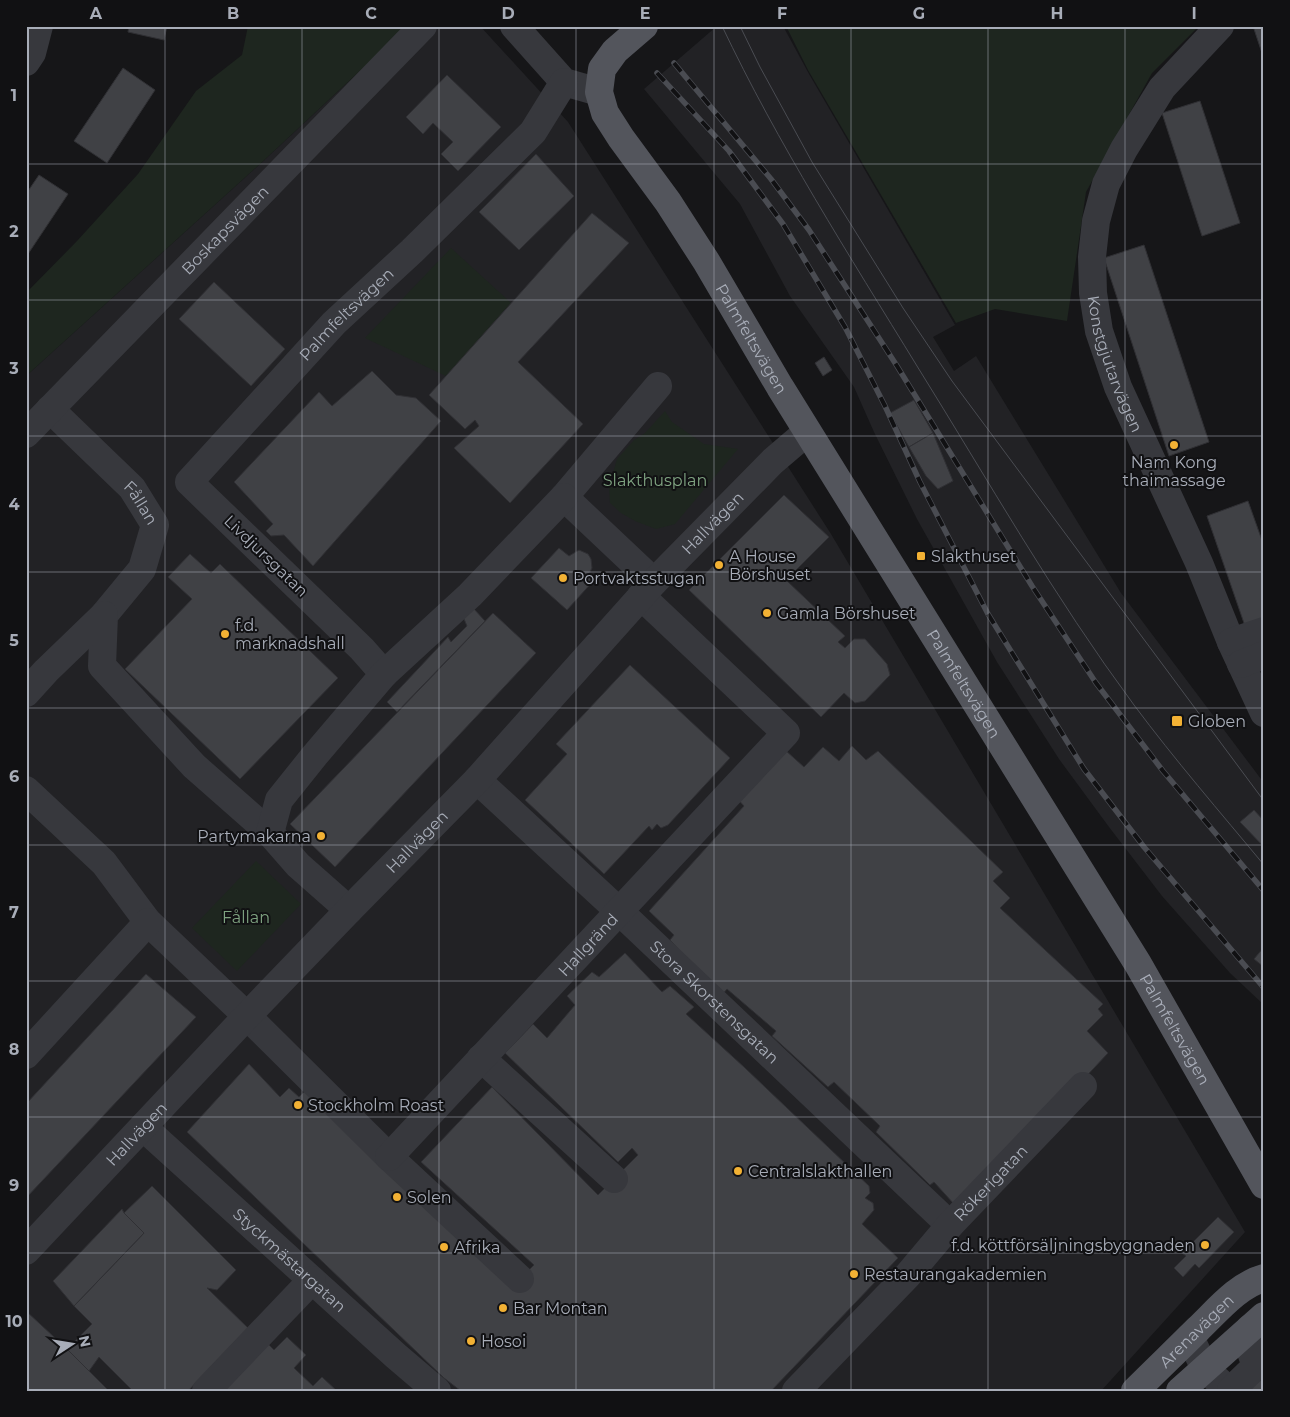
<svg xmlns="http://www.w3.org/2000/svg" width="1290" height="1417" font-family="Montserrat,sans-serif">
<rect width="100%" height="100%" fill="#161618"/>
<!-- built -->
<g fill="#222225">
<polygon points="408,26 480,26 568,122 831,534 1245,1232 1101,1391 26,1391 26,376 260,164"/>
<polygon points="717,26 783,26 809,74 955,325 933,337 954,371 976,356 1121,593 1264,783 1264,1005 1230,973 1162,896 1109,827 1059,759 997,662 917,519 874,432 854,387 790,296 740,204 644,89"/>
</g>
<!-- green -->
<g fill="#1e261f">
<polygon points="248,26 408,26 260,164 26,376 26,293 77,241 138,174 196,91 242,55"/>
<polygon points="786,26 1199,26 1152,73 1086,192 1067,321 995,309 956,323 808,70"/>
<polygon points="451,248 511,303 446,376 365,338"/>
<polygon points="665,411 672,422 704,444 738,449 675,524 656,529 635,521 621,513 610,503 609,487 617,459 634,440 645,433"/>
<polygon points="256,861 301,904 237,971 192,928"/>
</g>
<!-- building -->
<g fill="#404145" stroke="#303034">
<polygon points="129,26 167,26 164,40 128,32"/>
<polygon points="1253,26 1264,26 1264,59"/>
<polygon points="123,68 155,90 107,163 74,141"/>
<polygon points="447,75 501,127 458,171 441,154 453,142 433,123 423,134 406,117"/>
<polygon points="1200,101 1240,223 1202,236 1162,113"/>
<polygon points="536,154 574,196 519,250 479,212"/>
<polygon points="39,175 68,194 26,257 26,194"/>
<polygon points="592,213 629,243 518,362 583,424 510,503 454,448 479,426 475,420 465,429 429,395"/>
<polygon points="1144,245 1209,442 1169,456 1104,258"/>
<polygon points="214,282 285,349 251,386 179,319"/>
<polygon points="824,357 832,370 823,376 815,363"/>
<polygon points="372,371 396,395 416,398 441,421 313,566 284,535 271,536 266,531 273,524 234,482 319,392 332,406"/>
<polygon points="914,400 933,433 909,447 890,413"/>
<polygon points="933,433 953,481 938,489 926,476 909,447"/>
<polygon points="784,495 829,537 786,580 845,636 838,642 845,648 854,639 865,639 887,664 890,675 865,701 855,703 844,693 821,717 689,590"/>
<polygon points="1248,501 1264,546 1264,619 1245,626 1207,516"/>
<polygon points="559,548 569,556 579,550 588,554 591,559 592,568 589,574 595,579 567,610 531,578"/>
<polygon points="190,554 211,573 220,564 338,678 240,779 125,669 192,599 168,577"/>
<polygon points="474,609 485,621 397,712 387,702 448,637 451,642 467,626 461,612"/>
<polygon points="493,613 536,653 335,867 290,824"/>
<polygon points="630,665 730,758 668,825 661,828 657,824 652,830 649,826 604,874 525,800 567,754 556,744"/>
<polygon points="852,746 866,760 878,751 1003,872 993,881 1010,898 1000,908 1103,1004 1098,1009 1103,1015 1087,1031 1108,1053 1080,1083 954,1204 934,1182 930,1185 876,1132 880,1126 834,1082 828,1087 772,1036 776,1031 727,989 721,996 670,940 674,935 649,911 744,806 735,796 784,749 804,767 823,747 839,761"/>
<polygon points="1254,810 1264,821 1264,847 1240,822"/>
<polygon points="1264,947 1264,967 1254,959"/>
<polygon points="625,953 662,992 670,986 694,1007 686,1014 744,1067 869,1186 870,1193 865,1198 873,1203 874,1210 862,1224 898,1258 771,1391 461,1391 444,1378 187,1132 249,1064 280,1097 289,1088 299,1097 309,1087 520,1279 534,1265 421,1162 492,1087 598,1195 638,1155 632,1148 618,1162 505,1053 533,1024 547,1038 575,1005 567,996 592,972 599,977"/>
<polygon points="146,974 196,1017 26,1198 26,1104"/>
<polygon points="152,1186 236,1270 217,1290 207,1288 248,1328 188,1391 133,1391 99,1357 89,1371 67,1349 92,1324 74,1306 144,1233 124,1213"/>
<polygon points="122,1209 124,1213 144,1233 74,1306 53,1281"/>
<polygon points="1218,1217 1234,1232 1199,1268 1195,1264 1183,1277 1174,1268 1186,1256 1182,1253"/>
<polygon points="26,1311 67,1349 109,1391 26,1391"/>
<polygon points="287,1337 306,1355 294,1368 313,1386 322,1377 337,1391 222,1391 267,1343 274,1350"/>
<polygon points="1264,1379 1264,1391 1245,1391 1253,1383"/>
</g>
<g fill="none" stroke-linecap="round" stroke-linejoin="round">
<!-- minor -->
<g stroke="#37383d" stroke-width="28">
<polyline points="514,26 564,82 599,92"/>
<path id="s1" d="M1220 26 1162 88 1124 149 1106 184 1096 221 1092 257 1093 293 1099 331 1118 387 1199 563 1231 642 1264 713"/>
<polyline points="26,62 32,53 39,26"/>
<path id="s2" d="M50 409 132 488 155 525 142 569 104 615 102 666 194 766 270 833 298 865 349 910"/>
<path id="s3" d="M26 434 423 26"/>
<polyline points="654,582 564,497 658,386"/>
<polyline points="1231,642 1264,631"/>
<polyline points="1241,664 1264,655"/>
<path id="s4" d="M384 674 362 649 189 482 334 323 412 251 533 132 564 82"/>
<polyline points="26,693 46,671 104,615"/>
<path id="s5" d="M477 780 620 912 950 1225"/>
<polyline points="26,790 104,863 148,922 247,1016 389,1157 520,1279"/>
<polyline points="270,833 279,800 315,755 384,674 470,595 564,497"/>
<polyline points="26,1055 148,922"/>
<polyline points="481,1058 614,1179"/>
<path id="s6" d="M143 1127 396 1356 437 1391"/>
<path id="s7" d="M389 1157 786 733 641 596"/>
<path id="s8" d="M26 1251 247 1016 349 910 477 780 654 582 773 461 807 432"/>
<polyline points="1190,1337 1205,1369 1222,1384"/>
<polyline points="1231,1390 1256,1366 1248,1344 1250,1328"/>
<polyline points="206,1391 312,1280"/>
<path id="s9" d="M796 1391 908 1275 950 1225 1083 1086"/>
</g>
<!-- major -->
<g stroke="#53555c" stroke-width="28">
<path id="s10" d="M644 26 615 51 602 69 599 92 605 113 621 138 668 202 706 261 780 387 1138 964 1264 1185"/>
<path id="s11" d="M1135 1391C1156 1370 1177 1350 1198 1329 1217 1311 1238 1285 1264 1278"/>
<polyline points="1180,1391 1264,1316"/>
</g>
<!-- tram -->
<g stroke="#4a4c52" stroke-width="1">
<path d="M722 26C778 144 849 255 917 366 988 480 1054 597 1134 705 1175 760 1220 812 1264 865"/>
<polyline points="740,26 760,67 812,162 903,308 952,381 1264,801"/>
</g>
<defs>
<g id="rail">
<polyline points="674,63 771,179 809,230 897,366 1032,586 1096,683 1163,771 1264,891"/>
<polyline points="657,73 729,151 783,224 845,327 885,406 920,482 988,614 1084,769 1144,847 1264,988"/>
</g>
</defs>
<!-- rail casing -->
<use href="#rail" stroke="#4a4c52" stroke-width="5.5"/>
<!-- rail -->
<use href="#rail" stroke="#111113" stroke-width="4" stroke-dasharray="11" stroke-linecap="butt"/>
</g>
<!-- grid -->
<path fill="none" stroke="#a8adb8" stroke-width="1" stroke-opacity="0.55" d="M165 26V1391M302 26V1391M439 26V1391M576 26V1391M714 26V1391M851 26V1391M988 26V1391M1125 26V1391M26 164H1264M26 300H1264M26 436H1264M26 572H1264M26 708H1264M26 845H1264M26 981H1264M26 1117H1264M26 1253H1264"/>
<!-- markers -->
<g fill="#f2b134" stroke="#111113" stroke-width="2">
<circle cx="1174" cy="445" r="5"/>
<rect x="916" y="551" width="10" height="10" rx="2.5"/>
<circle cx="719" cy="565" r="5"/>
<circle cx="563" cy="578" r="5"/>
<circle cx="767" cy="613" r="5"/>
<circle cx="225" cy="634" r="5"/>
<rect x="1171" y="715" width="12" height="12" rx="2.5"/>
<circle cx="321" cy="836" r="5"/>
<circle cx="298" cy="1105" r="5"/>
<circle cx="738" cy="1171" r="5"/>
<circle cx="397" cy="1197" r="5"/>
<circle cx="1205" cy="1245" r="5"/>
<circle cx="444" cy="1247" r="5"/>
<circle cx="854" cy="1274" r="5"/>
<circle cx="503" cy="1308" r="5"/>
<circle cx="471" cy="1341" r="5"/>
</g>
<g text-anchor="middle" dominant-baseline="central" stroke-width="4" stroke-linejoin="round" paint-order="stroke">
<!-- street labels -->
<g font-size="16" fill="#a8adb8" stroke="#111113">
<text stroke="none"><textPath href="#s3" startOffset="285">Boskapsvägen</textPath></text>
<text stroke="none"><textPath href="#s4" startOffset="504">Palmfeltsvägen</textPath></text>
<text stroke="none"><textPath href="#s10" startOffset="375">Palmfeltsvägen</textPath></text>
<text stroke="none"><textPath href="#s1" startOffset="381">Konstgjutarvägen</textPath></text>
<text stroke="none"><textPath href="#s2" startOffset="131">Fållan</textPath></text>
<text stroke="none"><textPath href="#s8" startOffset="1001">Hallvägen</textPath></text>
<text transform="translate(266 556) rotate(44)">Livdjursgatan</text>
<text stroke="none"><textPath href="#s10" startOffset="780">Palmfeltsvägen</textPath></text>
<text stroke="none"><textPath href="#s8" startOffset="566">Hallvägen</textPath></text>
<text stroke="none"><textPath href="#s7" startOffset="291">Hallgränd</textPath></text>
<text stroke="none"><textPath href="#s5" startOffset="325">Stora Skorstensgatan</textPath></text>
<text stroke="none"><textPath href="#s10" startOffset="1185">Palmfeltsvägen</textPath></text>
<text stroke="none"><textPath href="#s8" startOffset="161">Hallvägen</textPath></text>
<text stroke="none"><textPath href="#s9" startOffset="285">Rökerigatan</textPath></text>
<text stroke="none"><textPath href="#s6" startOffset="198">Styckmästargatan</textPath></text>
<text stroke="none"><textPath href="#s11" startOffset="86">Arenavägen</textPath></text>
</g>
<!-- poi labels -->
<g font-size="16" fill="#a8adb8" stroke="#111113" text-anchor="start">
<text x="1174" y="462" text-anchor="middle">Nam Kong<tspan x="1174" dy="18">thaimassage</tspan></text>
<text x="729" y="556">A House<tspan x="729" dy="18">Börshuset</tspan></text>
<text x="931" y="556">Slakthuset</text>
<text x="573" y="578">Portvaktsstugan</text>
<text x="777" y="613">Gamla Börshuset</text>
<text x="235" y="625">f.d.<tspan x="235" dy="18">marknadshall</tspan></text>
<text x="1188" y="721">Globen</text>
<text x="311" y="836" text-anchor="end">Partymakarna</text>
<text x="308" y="1105">Stockholm Roast</text>
<text x="748" y="1171">Centralslakthallen</text>
<text x="407" y="1197">Solen</text>
<text x="1195" y="1245" text-anchor="end">f.d. köttförsäljningsbyggnaden</text>
<text x="454" y="1247">Afrika</text>
<text x="864" y="1274">Restaurangakademien</text>
<text x="513" y="1308">Bar Montan</text>
<text x="481" y="1341">Hosoi</text>
</g>
<!-- park labels -->
<g font-size="16" fill="#7fa381" stroke="#111113">
<text x="655" y="480">Slakthusplan</text>
<text x="246" y="917">Fållan</text>
</g>
</g>
<!-- border -->
<rect width="1290" height="1417" fill="none" stroke="#111113" stroke-width="55"/>
<!-- north arrow -->
<g transform="translate(72 1344) rotate(78)" stroke="#111113" stroke-width="4" paint-order="stroke">
<path d="M0-4L9 19L0 12L-9 19Z" fill="#a8adb8"/>
<text y="-8" font-size="14" font-weight="bold" text-anchor="middle" fill="#a8adb8">N</text>
</g>
<rect x="28" y="28" width="1234" height="1362" fill="none" stroke="#a8adb8" stroke-width="2"/>
<g font-size="16" text-anchor="middle" font-weight="bold" fill="#a8adb8">
<text x="96" y="19">A</text>
<text x="233" y="19">B</text>
<text x="371" y="19">C</text>
<text x="508" y="19">D</text>
<text x="645" y="19">E</text>
<text x="782" y="19">F</text>
<text x="919" y="19">G</text>
<text x="1057" y="19">H</text>
<text x="1194" y="19">I</text>
<text x="14" y="101">1</text>
<text x="14" y="237">2</text>
<text x="14" y="374">3</text>
<text x="14" y="510">4</text>
<text x="14" y="646">5</text>
<text x="14" y="782">6</text>
<text x="14" y="918">7</text>
<text x="14" y="1055">8</text>
<text x="14" y="1191">9</text>
<text x="14" y="1327">10</text>
</g>
</svg>
